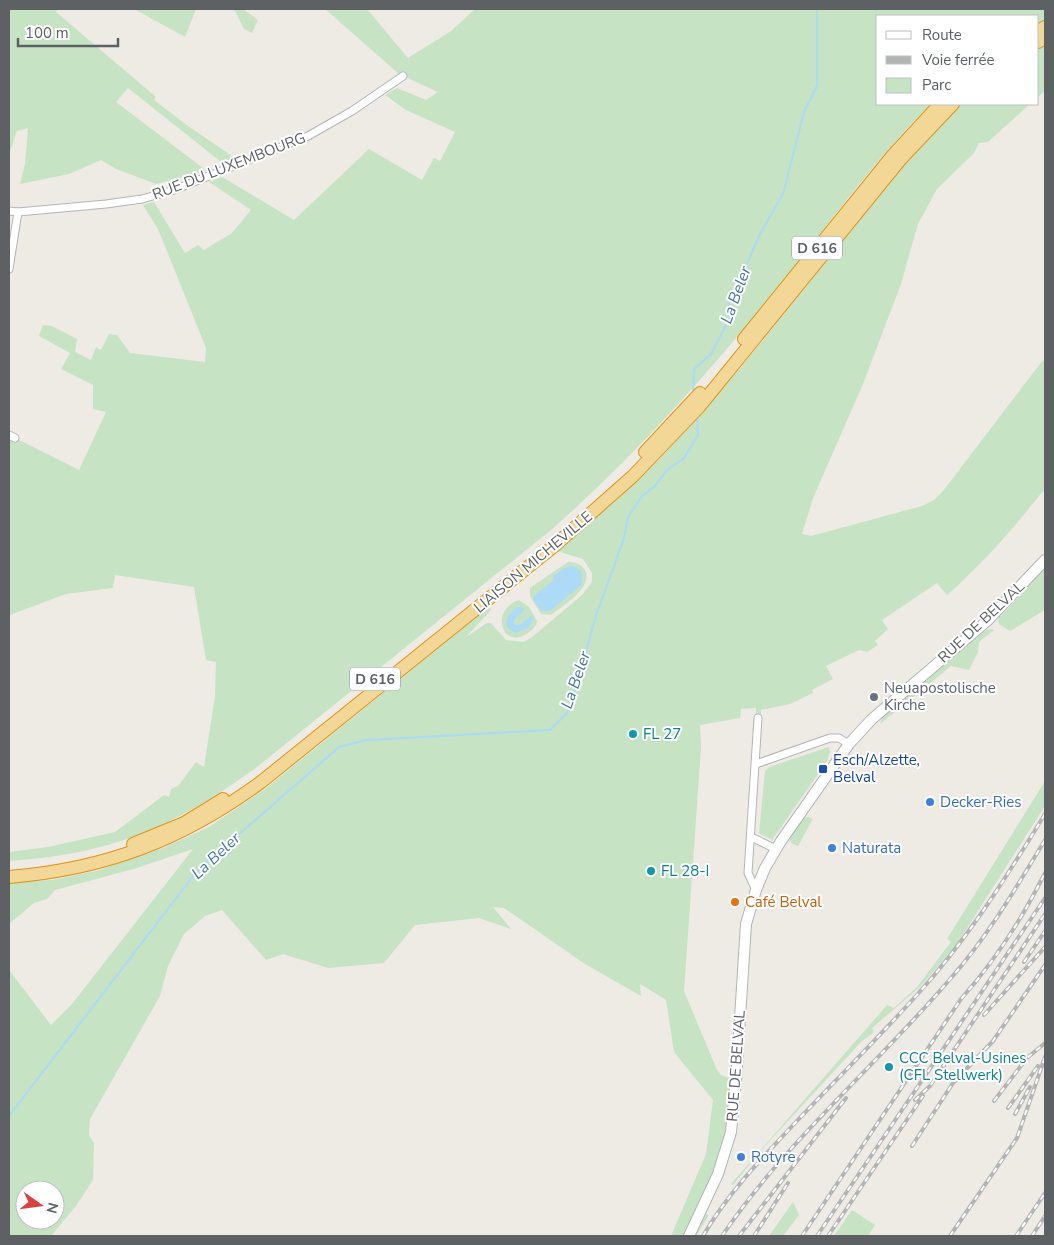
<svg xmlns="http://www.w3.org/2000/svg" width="1054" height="1245" font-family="'Nunito Sans',sans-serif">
<rect width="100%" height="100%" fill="#eeebe5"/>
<!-- green -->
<g fill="#c6e3c4" fill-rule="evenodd">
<polygon points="9,9 58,9 56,12 156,97 154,100 188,126 238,160 225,165 128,88 116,102 207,171 156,184 116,169 101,160 69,174 20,184 25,164 28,128 17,131 9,154"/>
<polygon points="134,9 196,9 185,37"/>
<polygon points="229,9 243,9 258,20 252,33 244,29 235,11"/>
<path d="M325 9H367L408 58 451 31 475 9H1045V20L1038 25V16H878V104H931C874 159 828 226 778 287 708 374 635 456 551 530L257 767C174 827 112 854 9 861V852L48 847 115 832 164 795 169 797 171 789 178 786 196 762 204 767 215 696 216 662 206 660 194 587 115 575 113 588 66 594 10 615 9 613V435L79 470 106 412 93 409V385L61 369 70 353 39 336 43 325 52 326 77 339 75 352 91 360 96 347 101 350 109 334 117 335 130 353 205 362 206 348 158 229 143 205 154 202 185 253 198 245 204 250 232 233 251 210 209 182 222 177 294 220 369 149 422 180 434 158 440 161 455 132 406 110 385 95 397 88 426 100 438 92 399 74Z"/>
<polygon points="1045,45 1045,91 1038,97 1038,49"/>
<path d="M961 104H1030L988 142 979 143 974 153 937 189 918 224 901 284 863 384 813 498 802 534 811 536 922 506 934 500 943 491 1043 360 1045 362V493L1043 491C1013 529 983 563 947 595L937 583 882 620 888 629 875 641 878 645 867 652 859 650 826 666 833 679 812 690 813 693 790 704 761 710V718H756V708L741 709 740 718 700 725 701 748 684 991 717 1070 721 1075 736 1081 731 1132 702 1212 709 1215 696 1236H671L706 1154 713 1100 674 1052 666 1000 640 984 641 996 585 964 504 908 493 907 511 929 479 918 415 925 384 963 328 968 283 954 266 960 222 910 205 916 184 934 168 966 160 996 90 1119 89 1135 94 1143 93 1180 76 1206 51 1236H9V970L51 1025 72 1004 193 849 137 868 55 890 47 899 34 903 9 924V883L51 880 96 871 163 848 209 827 265 789 489 607 491 610 466 637 487 623H491L506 640 524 642 532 637 582 595 592 582V573L583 559 557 551 657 461 691 425 743 365 904 165ZM25 1190H55V1220H25Z"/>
<path d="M568 562C575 562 581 564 585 570 594 588 562 606 551 615L541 614 530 596V588Z"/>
<polygon points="1045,568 1045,610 1010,631 999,624 998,616 1001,616"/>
<path d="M519 600 529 607 537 621C536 627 533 629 528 633 502 651 489 610 519 600Z"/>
<polygon points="988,629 994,630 979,642 978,652 969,670 951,666 880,724 883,714 968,643"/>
<polygon points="829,747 830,752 827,761 772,840 759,833 765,771 769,767"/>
<polygon points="1045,781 1045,806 957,944 920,987 872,1028 874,1032 862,1041 765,1146 733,1185 731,1184 887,1005 894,1008 917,987 951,942 947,939"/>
<polygon points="809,817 813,819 798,846 791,843 789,837 802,818"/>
<polygon points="793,1202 799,1215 783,1236 769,1236"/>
<polygon points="852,1210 875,1225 868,1236 834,1236"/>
</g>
<!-- water -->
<g fill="#acdaf7">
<polygon points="573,566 581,571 582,584 550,611 542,611 533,599 534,596 554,580 553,577 564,568"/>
<path d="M517 607H521L525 609 514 620V625H520L531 616 533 620 528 628 515 633 507 627C505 617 510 614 517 607Z"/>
</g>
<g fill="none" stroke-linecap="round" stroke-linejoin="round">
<!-- stream -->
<g stroke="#acdaf7" stroke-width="2">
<polyline points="693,394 694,369 711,354 731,315 729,304 760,234 783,194 804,112 817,86 817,9"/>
<polyline points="9,1116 197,871 339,747 367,740 550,730 568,712 596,616 624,538 628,517 642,496 655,486 667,470 684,458 698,435 697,416"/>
</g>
<defs>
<g id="street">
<polyline points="9,211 18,212 106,204 142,199 174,190 308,136 352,111 403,76"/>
<polyline points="9,269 18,212"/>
<polyline points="9,435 15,438"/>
<polyline points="756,764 830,738 839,738 849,744"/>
<polyline points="751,837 776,849"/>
<polyline points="756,890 748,873 758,718"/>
</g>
<polyline id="secondary" points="689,1236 718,1174 731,1132 736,1081 746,924 756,890 765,868 781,841 849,744 872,719 987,621 1045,560"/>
<g id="highway">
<polyline points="1038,31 1045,27"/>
<polyline points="1038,42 1045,38"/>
<polyline points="744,339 893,155 940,104"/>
<polyline points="645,452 700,393"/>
<polyline points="133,844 184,823 223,799"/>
<path d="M9 877C106 869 182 840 261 782L554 546 633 476 699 407 900 160 953 104"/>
</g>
</defs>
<!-- street casing -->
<use href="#street" stroke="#b2b5b9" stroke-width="9"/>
<!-- secondary casing -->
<use href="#secondary" stroke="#b1b5b9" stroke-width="12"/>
<!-- highway casing -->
<use href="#highway" stroke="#de9415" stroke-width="14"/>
<!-- street -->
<use href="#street" stroke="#fff" stroke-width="7"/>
<!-- secondary -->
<use href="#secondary" stroke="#fff" stroke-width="10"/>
<!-- highway -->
<use href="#highway" stroke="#f3d797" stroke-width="12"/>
<defs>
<g id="rail">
<polyline points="1024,962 1045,931"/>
<polyline points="984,1015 1045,947"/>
<polyline points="915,1100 930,1086 1045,914"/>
<polyline points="994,1101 1027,1058 1045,1043"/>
<polyline points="1008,1108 1038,1066"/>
<polyline points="1015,1114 1030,1087"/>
<polyline points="912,1146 953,1083 993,1041 1045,965"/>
<path d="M703 1236C728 1193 762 1158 796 1122 836 1080 877 1039 916 996 967 940 1006 878 1045 814"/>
<path d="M722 1236C787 1140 876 1066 951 978 988 936 1016 888 1045 840"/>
<polyline points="739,1236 846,1098"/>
<polyline points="754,1236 788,1183"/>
<path d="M802 1236 961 999C995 961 1022 919 1045 873"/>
<polyline points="817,1236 1045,898"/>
<polyline points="828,1236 923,1096"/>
<polyline points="950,1236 1017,1138 1045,1057"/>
<polyline points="1016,1236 1045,1193"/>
<polyline points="1032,1236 1045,1216"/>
</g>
</defs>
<!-- rail casing -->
<use href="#rail" stroke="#b3b4b4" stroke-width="4"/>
<!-- rail -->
<use href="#rail" stroke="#fff" stroke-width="2" stroke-dasharray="5.5" stroke-linecap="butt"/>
</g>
<!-- markers -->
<circle fill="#6b7280" stroke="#fff" stroke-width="2" cx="874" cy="697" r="5"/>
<g fill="#0f9aa8" stroke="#fff" stroke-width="2">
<circle cx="633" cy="734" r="5"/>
<circle cx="651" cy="871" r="5"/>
<circle cx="889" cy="1067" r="5"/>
</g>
<rect fill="#1a4fb4" stroke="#fff" stroke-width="2" x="818" y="764" width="10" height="10" rx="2.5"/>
<g fill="#3f7fe0" stroke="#fff" stroke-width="2">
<circle cx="930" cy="802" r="5"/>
<circle cx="832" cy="848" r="5"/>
<circle cx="741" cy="1157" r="5"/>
</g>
<circle fill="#e8710a" stroke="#fff" stroke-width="2" cx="735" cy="902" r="5"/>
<g text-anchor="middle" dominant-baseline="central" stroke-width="4" stroke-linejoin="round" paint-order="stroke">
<!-- shield labels -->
<g fill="#fff" stroke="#8e9092" stroke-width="1">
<rect x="792" y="236.5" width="50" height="23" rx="4"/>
<rect x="350" y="667.5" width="50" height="23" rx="4"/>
</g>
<g font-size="14" font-weight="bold" fill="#5d6164">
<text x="817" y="248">D 616</text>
<text x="375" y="679">D 616</text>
</g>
<!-- street labels -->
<g font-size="15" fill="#5d6164" stroke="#fff">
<text transform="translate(229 166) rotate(-21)">RUE DU LUXEMBOURG</text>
<text transform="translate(533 562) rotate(-40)">LIAISON MICHEVILLE</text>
<text transform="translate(981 622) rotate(-43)">RUE DE BELVAL</text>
<text transform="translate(736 1066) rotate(-86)">RUE DE BELVAL</text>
</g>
<!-- worship labels -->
<g font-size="15" fill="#5b616d" stroke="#fff" text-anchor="start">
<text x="884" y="688">Neuapostolische<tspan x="884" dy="17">Kirche</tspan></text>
</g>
<!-- culture labels -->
<g font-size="15" fill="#0d838f" stroke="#fff" text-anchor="start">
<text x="643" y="734">FL 27</text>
<text x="661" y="871">FL 28-I</text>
<text x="899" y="1058">CCC Belval-Usines<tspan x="899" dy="17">(CFL Stellwerk)</tspan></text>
</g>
<!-- transit labels -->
<g font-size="15" fill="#164399" stroke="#fff" text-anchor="start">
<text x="833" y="760">Esch/Alzette,<tspan x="833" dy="17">Belval</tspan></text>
</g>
<!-- shop labels -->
<g font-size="15" fill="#366cbe" stroke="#fff" text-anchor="start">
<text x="940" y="802">Decker-Ries</text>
<text x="842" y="848">Naturata</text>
<text x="751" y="1157">Rotyre</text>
</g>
<!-- food labels -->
<g font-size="15" fill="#c56008" stroke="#fff" text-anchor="start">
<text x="745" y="902">Café Belval</text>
</g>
<!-- water labels -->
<g font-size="16" font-style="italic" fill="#4777a0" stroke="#fff">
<text transform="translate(736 295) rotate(-70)">La Beler</text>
<text transform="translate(576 680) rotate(-71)">La Beler</text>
<text transform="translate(216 856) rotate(-43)">La Beler</text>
</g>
</g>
<!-- border -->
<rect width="1054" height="1245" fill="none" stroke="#5d6164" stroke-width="20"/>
<!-- legend -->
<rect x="876" y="15" width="162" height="90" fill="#ffffff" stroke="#bec0c1"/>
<rect x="886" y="31" width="25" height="8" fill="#ffffff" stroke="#bec0c1"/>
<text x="922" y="40" font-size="15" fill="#5d6164">Route</text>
<rect x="886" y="56" width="25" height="8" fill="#b3b4b4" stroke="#bec0c1"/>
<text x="922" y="65" font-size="15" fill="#5d6164">Voie ferrée</text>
<rect x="886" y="78" width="25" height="15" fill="#c6e3c4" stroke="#bec0c1"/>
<text x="922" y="90" font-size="15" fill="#5d6164">Parc</text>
<!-- north arrow -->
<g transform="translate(40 1205) rotate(104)"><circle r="24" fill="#ffffff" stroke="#bec0c1"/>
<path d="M0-4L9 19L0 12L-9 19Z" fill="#da433f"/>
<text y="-8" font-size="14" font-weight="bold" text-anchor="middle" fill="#5d6164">N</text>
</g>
<!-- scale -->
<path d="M18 38v8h100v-8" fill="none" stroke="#5d6164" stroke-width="2.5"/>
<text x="25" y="38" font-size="15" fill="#5d6164" stroke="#ffffff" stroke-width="4" paint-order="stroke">100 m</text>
</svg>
